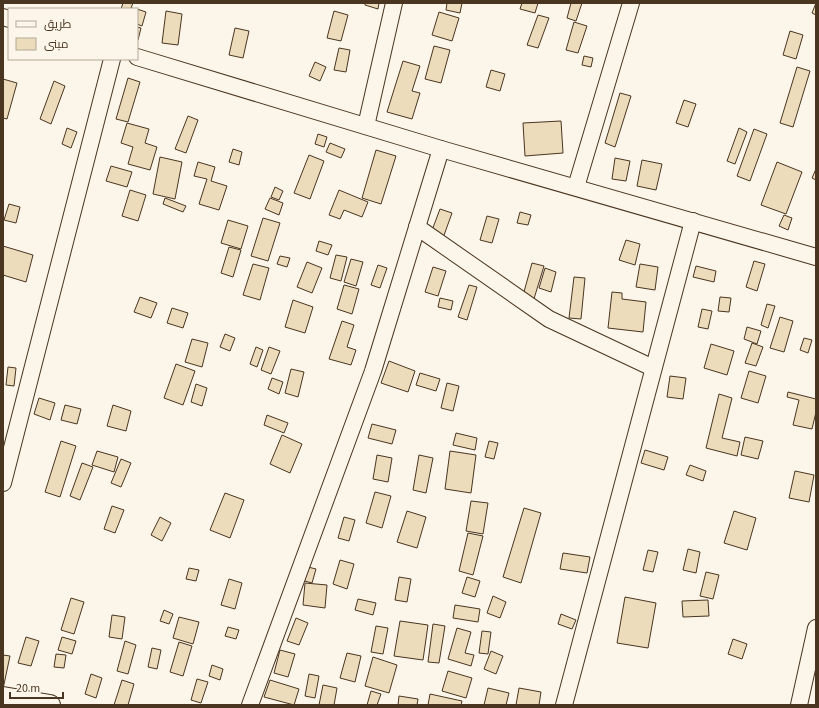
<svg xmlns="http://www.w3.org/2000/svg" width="819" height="708" font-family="'Source Sans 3',Cairo,sans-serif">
<rect width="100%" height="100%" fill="#fbf6e9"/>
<!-- building -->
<g fill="#ecdcbc" stroke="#4a3520">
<polygon points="123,3 133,3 131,8 136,9 121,9"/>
<polygon points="365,3 379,3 378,9 365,5"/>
<polygon points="447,3 462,3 460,13 446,10"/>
<polygon points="522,3 538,3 535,13 520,9"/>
<polygon points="571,3 582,3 576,21 567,18"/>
<polygon points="816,3 816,15 812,13"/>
<polygon points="137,9 146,12 142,26 137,24"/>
<polygon points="166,11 182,14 178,45 162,43"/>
<polygon points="334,11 348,15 341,41 327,38"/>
<polygon points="439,12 459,18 452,41 432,35"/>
<polygon points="538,15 549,18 538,48 527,45"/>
<polygon points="574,22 587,26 578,53 566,50"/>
<polygon points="137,27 141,28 138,40 137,40"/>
<polygon points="235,28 249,31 243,58 229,55"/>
<polygon points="790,31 803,35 796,59 783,55"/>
<polygon points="434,46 450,50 441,83 425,79"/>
<polygon points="339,48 350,50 346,72 334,70"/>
<polygon points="584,56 593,58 591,67 582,65"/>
<polygon points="403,61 420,66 412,91 420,93 412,119 387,112"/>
<polygon points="315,62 326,67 320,81 309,76"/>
<polygon points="797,67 810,71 793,127 780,123"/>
<polygon points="491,70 505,74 500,91 486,87"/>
<polygon points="128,78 140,82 128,122 116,119"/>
<polygon points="3,79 17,83 7,119 3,118"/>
<polygon points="54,81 65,86 51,124 40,119"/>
<polygon points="620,93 631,96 615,147 605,143"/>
<polygon points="684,100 696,104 688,127 676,123"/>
<polygon points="188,116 198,120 186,153 175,149"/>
<polygon points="561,121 563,153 525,156 523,123"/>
<polygon points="127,123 149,129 145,143 157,147 150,170 128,164 133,147 121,143"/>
<polygon points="67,128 77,132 71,148 62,144"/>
<polygon points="739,128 747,132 735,164 727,161"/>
<polygon points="754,129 767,134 750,181 737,176"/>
<polygon points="318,134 327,137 324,147 315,144"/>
<polygon points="330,143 345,149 341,158 326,152"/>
<polygon points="233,149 242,152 239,165 229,162"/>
<polygon points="376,150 396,156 381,204 362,198"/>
<polygon points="309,155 324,161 310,199 294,193"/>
<polygon points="160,157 182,162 175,199 153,194"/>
<polygon points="615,158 630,161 626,181 612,179"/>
<polygon points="642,160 662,164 656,190 637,186"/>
<polygon points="198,162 215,167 211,181 227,186 219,210 199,204 207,179 194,176"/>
<polygon points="777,162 802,172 786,214 761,205"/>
<polygon points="111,166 132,172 127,187 106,181"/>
<polygon points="816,169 816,180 812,178"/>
<polygon points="275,187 283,191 279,200 271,197"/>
<polygon points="130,190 146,195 138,221 122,216"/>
<polygon points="339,190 368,202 362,217 344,210 340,219 329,215"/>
<polygon points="165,198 186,206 183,212 163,204"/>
<polygon points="270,198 283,203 279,215 265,209"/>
<polygon points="9,204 20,207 16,223 4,220"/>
<polygon points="440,209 452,213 443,238 431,233"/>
<polygon points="520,212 531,215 528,225 517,223"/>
<polygon points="784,215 792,218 788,230 779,226"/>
<polygon points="487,216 499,219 492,243 480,240"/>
<polygon points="263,218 280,223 268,261 251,256"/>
<polygon points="228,220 248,226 241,249 221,243"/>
<polygon points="626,240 640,244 635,265 619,260"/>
<polygon points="319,241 332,245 328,255 316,251"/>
<polygon points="3,246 33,255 26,282 3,275"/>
<polygon points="229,247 241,250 233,277 221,273"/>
<polygon points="336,255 347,257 341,281 330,278"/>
<polygon points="280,256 290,258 287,267 277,264"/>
<polygon points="351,259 363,262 356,286 344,282"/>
<polygon points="754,261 765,264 757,291 746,287"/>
<polygon points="307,262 322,268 312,293 297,287"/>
<polygon points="532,263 544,266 533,302 522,299"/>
<polygon points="253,264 269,268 260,300 243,295"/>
<polygon points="640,264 658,267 655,290 636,287"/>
<polygon points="378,265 387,268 380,288 371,285"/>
<polygon points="696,266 716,271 714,282 693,277"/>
<polygon points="433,267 446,271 438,296 425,292"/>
<polygon points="545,268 556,272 551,292 539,288"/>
<polygon points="574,277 585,278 581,319 569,318"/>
<polygon points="344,285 359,289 352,314 337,309"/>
<polygon points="469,285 477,287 467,320 458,317"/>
<polygon points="612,292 622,293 622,299 646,302 643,332 608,328"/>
<polygon points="140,297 157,303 151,318 134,312"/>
<polygon points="720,297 731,298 729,312 718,311"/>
<polygon points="440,298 453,301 451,310 438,307"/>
<polygon points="293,300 313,307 305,333 285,327"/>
<polygon points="767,304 775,306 768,328 761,325"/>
<polygon points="172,308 188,313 183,328 167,323"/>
<polygon points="702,309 712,311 708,329 698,327"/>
<polygon points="780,317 793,321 784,352 770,348"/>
<polygon points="342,321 354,325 347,347 356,350 351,365 329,359"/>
<polygon points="747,327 761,331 757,344 744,339"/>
<polygon points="225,334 235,338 230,351 220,347"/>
<polygon points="804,338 812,340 808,353 800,350"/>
<polygon points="192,339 208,343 202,367 185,362"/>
<polygon points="752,343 763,347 756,366 745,363"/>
<polygon points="711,344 734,351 727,375 704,368"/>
<polygon points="256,347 263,350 257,367 250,364"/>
<polygon points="269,347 280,351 271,374 261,370"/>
<polygon points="389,361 415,371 408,392 381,383"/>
<polygon points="176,364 195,371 183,405 164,398"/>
<polygon points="8,367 16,368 14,386 6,385"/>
<polygon points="291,369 304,372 298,397 285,393"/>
<polygon points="749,371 766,376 758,403 741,398"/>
<polygon points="420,373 440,379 436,391 416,385"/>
<polygon points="670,376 686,378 683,399 667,397"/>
<polygon points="272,378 283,382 279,394 268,389"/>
<polygon points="447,383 459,386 453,411 441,408"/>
<polygon points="196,384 207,388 202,406 191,402"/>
<polygon points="788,392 816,399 816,412 812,429 793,425 799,400 787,397"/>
<polygon points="719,394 732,398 722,438 740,442 737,456 706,448"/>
<polygon points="39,398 55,403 50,420 34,414"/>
<polygon points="65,405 81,409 77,424 61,420"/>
<polygon points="113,405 131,411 126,431 107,426"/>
<polygon points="267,415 288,423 284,433 264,425"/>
<polygon points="372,424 396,430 392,444 368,438"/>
<polygon points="456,433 477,438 475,450 453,445"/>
<polygon points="282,435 302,444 290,473 270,464"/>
<polygon points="745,437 763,441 758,459 741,455"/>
<polygon points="61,441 76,446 60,497 45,492"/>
<polygon points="489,441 498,443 494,459 485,457"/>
<polygon points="645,450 668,457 664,470 641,463"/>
<polygon points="97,451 118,457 114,472 92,465"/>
<polygon points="450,451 476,455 471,493 445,489"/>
<polygon points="377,455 392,458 388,482 373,479"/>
<polygon points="419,455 433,458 426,493 413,490"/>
<polygon points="121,459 131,463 121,487 111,483"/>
<polygon points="82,463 93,467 80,500 70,496"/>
<polygon points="690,465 706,471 703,481 686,475"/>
<polygon points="795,471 814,475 809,502 789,498"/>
<polygon points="375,492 391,496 382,528 366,523"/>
<polygon points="225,493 244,500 230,538 210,530"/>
<polygon points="471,501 488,503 483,534 466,531"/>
<polygon points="112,506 124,510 115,533 104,529"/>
<polygon points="524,508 541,513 521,583 503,577"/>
<polygon points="407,511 426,517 417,548 397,542"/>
<polygon points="734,511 756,518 747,550 724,543"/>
<polygon points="160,517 171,523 162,541 151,535"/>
<polygon points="344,517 355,520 349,541 338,538"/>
<polygon points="468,533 483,536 473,575 459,571"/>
<polygon points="688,549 700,552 696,573 683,570"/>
<polygon points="648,550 658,552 653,572 643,570"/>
<polygon points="563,553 590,557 587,573 560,569"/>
<polygon points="340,560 354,564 347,589 333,584"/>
<polygon points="304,566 316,569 312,583 301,580"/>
<polygon points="189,568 199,570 196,581 186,579"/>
<polygon points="706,572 719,575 713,599 700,596"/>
<polygon points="399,577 411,579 407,602 395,600"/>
<polygon points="467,577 480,581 475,597 462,593"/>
<polygon points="229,579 242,583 235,609 221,605"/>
<polygon points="305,583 327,585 325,608 303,605"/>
<polygon points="493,596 506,602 500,618 487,613"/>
<polygon points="625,597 656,603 648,648 617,643"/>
<polygon points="71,598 84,602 74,634 61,630"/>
<polygon points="358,599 376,603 373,615 355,610"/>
<polygon points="708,600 709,616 683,617 682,601"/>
<polygon points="455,605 480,609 478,622 453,618"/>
<polygon points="164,610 173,614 169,624 160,621"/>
<polygon points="561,614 576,620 572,629 558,624"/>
<polygon points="112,615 125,617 122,639 109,637"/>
<polygon points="179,617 199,622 193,644 173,638"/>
<polygon points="296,618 308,623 299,645 287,641"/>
<polygon points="400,621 428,625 423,660 394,656"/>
<polygon points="433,624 445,626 439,663 428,662"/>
<polygon points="376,626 388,628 383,654 371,652"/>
<polygon points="228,627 239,630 236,639 225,636"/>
<polygon points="457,628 471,632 465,653 474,655 471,666 448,659"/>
<polygon points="482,631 491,632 488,654 479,653"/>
<polygon points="26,637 39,641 31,666 18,663"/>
<polygon points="62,637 76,641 72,654 58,650"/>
<polygon points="733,639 747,644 742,659 728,654"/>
<polygon points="125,641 136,645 128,674 117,671"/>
<polygon points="179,642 192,646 183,676 170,672"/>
<polygon points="152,648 161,650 157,669 148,667"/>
<polygon points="280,650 295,654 288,677 274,673"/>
<polygon points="491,651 503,656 496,674 484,669"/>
<polygon points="347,653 361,656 355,682 340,678"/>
<polygon points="56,654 66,655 64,668 54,667"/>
<polygon points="3,655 10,656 3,689"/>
<polygon points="373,657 397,665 389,693 365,686"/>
<polygon points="212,665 223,669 220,680 209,676"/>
<polygon points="448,671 472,678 466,698 442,691"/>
<polygon points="91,674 102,678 96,698 85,694"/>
<polygon points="309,674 319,676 315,698 305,696"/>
<polygon points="197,679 208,682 201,703 191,700"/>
<polygon points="122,680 134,684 128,705 114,705"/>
<polygon points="270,680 299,689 294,705 264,697"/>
<polygon points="323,685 337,688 334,705 319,705"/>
<polygon points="488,688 509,693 506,705 484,705"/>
<polygon points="519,688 541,692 539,705 516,705"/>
<polygon points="371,691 381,694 377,705 367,705"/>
<polygon points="430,694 462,701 461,705 428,705"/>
<polygon points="399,696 418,699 417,705 398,705"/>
</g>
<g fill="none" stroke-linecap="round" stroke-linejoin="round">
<defs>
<g id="minor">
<polyline points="3,17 9,19"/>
<polyline points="137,57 441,149 816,257"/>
<polyline points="366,126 394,3"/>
<polyline points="576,187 631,3"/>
<polyline points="417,227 549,319 653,368"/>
<polyline points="3,483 112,59"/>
<polyline points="250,705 373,371 441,149"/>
<polyline points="564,705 693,221"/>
<polyline points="799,705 816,628"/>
</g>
<polyline id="tertiary" points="3,697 50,705"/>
</defs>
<!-- minor casing -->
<use href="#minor" stroke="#4a3520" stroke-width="18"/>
<!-- tertiary casing -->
<use href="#tertiary" stroke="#4a3520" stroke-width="22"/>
<!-- minor -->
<use href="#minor" stroke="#fbf6e9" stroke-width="16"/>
<!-- tertiary -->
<use href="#tertiary" stroke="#fbf6e9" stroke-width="20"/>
</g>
<!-- border -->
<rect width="819" height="708" fill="none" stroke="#4a3520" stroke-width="8"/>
<!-- legend -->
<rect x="8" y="8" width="130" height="52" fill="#fbf6e9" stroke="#b4a999"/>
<rect x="16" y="21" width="20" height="6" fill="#fbf6e9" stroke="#b4a999"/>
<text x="44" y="28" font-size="12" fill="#4a3520">طريق</text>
<rect x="16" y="38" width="20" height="12" fill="#ecdcbc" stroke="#b4a999"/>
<text x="44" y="48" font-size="12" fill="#4a3520">مبنى</text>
<!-- scale -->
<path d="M10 692v6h53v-6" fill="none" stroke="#4a3520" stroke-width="2"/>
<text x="16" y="692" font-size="12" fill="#4a3520" stroke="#fbf6e9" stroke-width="3" paint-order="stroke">20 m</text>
</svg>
